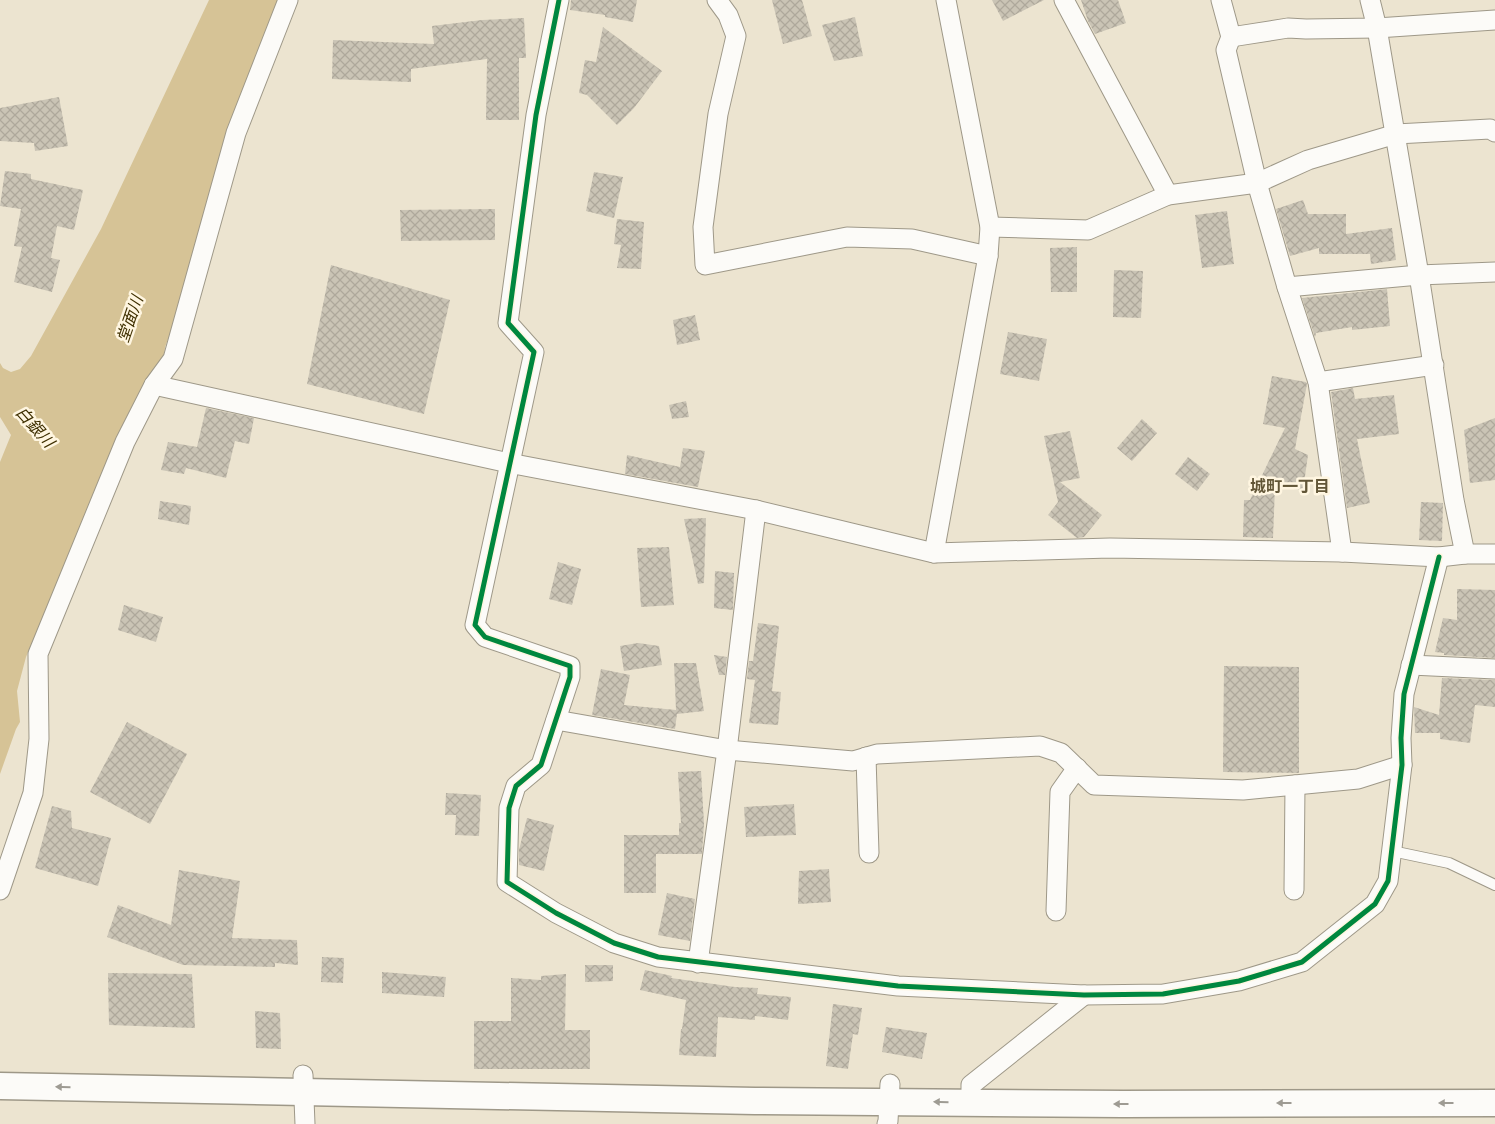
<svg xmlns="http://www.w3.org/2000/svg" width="1495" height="1124" font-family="Karla,'Noto Sans JP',sans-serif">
<defs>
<pattern id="building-cross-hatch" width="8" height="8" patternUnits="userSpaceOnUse" patternTransform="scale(1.25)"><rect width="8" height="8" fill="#cac4b5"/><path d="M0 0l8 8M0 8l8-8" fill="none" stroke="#aea89b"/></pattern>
</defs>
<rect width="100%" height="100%" fill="#ece4d0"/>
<!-- water -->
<polygon fill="#d6c396" points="209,0 279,0 191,278 165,347 164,360 156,366 135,405 70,553 26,657 17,691 20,722 16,729 0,774 0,462 11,435 0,417 0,363 3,368 11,372 20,369 31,356 101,229"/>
<!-- building -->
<g fill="url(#building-cross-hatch)">
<polygon points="571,0 637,0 633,22 605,17 605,15 570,10"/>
<polygon points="772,0 802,0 812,36 783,44"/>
<polygon points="992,0 1044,0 1003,21"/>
<polygon points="1081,0 1118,0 1126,23 1095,34 1088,21"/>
<polygon points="855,17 863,56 834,61 822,25"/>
<polygon points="524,18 526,58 519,58 519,120 486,120 487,59 411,69 411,82 332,79 333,40 434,44 432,26 482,20"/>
<polygon points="603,27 662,71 634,108 617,125 587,95 579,93 585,60 596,62"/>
<polygon points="59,97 68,146 35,151 34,143 0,141 0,108"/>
<polygon points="5,171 31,174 31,179 83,190 74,230 57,226 51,258 60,260 52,292 14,282 22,247 14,246 21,209 0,206"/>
<polygon points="594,172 623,177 614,218 586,211"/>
<polygon points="1303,200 1308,214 1346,214 1346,234 1392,228 1396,260 1371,264 1370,254 1319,254 1319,248 1290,256 1276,209"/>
<polygon points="495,209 495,240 401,241 400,210"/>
<polygon points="1227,211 1234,264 1202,268 1195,215"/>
<polygon points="617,219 644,222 641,269 617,268 621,245 614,244"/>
<polygon points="1077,247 1077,292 1051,292 1050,248"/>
<polygon points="331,265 450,300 424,414 307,384"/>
<polygon points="1114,270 1143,271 1141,318 1113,317"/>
<polygon points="1387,289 1390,326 1352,330 1352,327 1316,333 1315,337 1302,298"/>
<polygon points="695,315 700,340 677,345 673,320"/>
<polygon points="1008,332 1047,339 1039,381 1000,374"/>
<polygon points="1272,376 1306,382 1307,384 1295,449 1308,455 1303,490 1275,487 1273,538 1243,537 1244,500 1250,500 1285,428 1263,424"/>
<polygon points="1353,388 1355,399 1394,395 1399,434 1357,439 1370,503 1347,508 1331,392"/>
<polygon points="686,401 689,417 672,419 669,405"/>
<polygon points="206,408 254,418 249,444 235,441 226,478 186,468 184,474 161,470 168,442 197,447"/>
<polygon points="1495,418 1495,480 1470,483 1464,430"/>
<polygon points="1142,419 1157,433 1132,461 1117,448"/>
<polygon points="1070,431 1080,478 1060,482 1102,515 1084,537 1077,538 1048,515 1058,502 1044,436"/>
<polygon points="683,448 705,451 698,487 625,474 627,455 680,467"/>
<polygon points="1188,457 1210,474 1197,491 1175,474"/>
<polygon points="160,501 191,506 189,525 158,519"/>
<polygon points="1421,502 1443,503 1442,541 1419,540"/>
<polygon points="706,518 704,583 698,584 684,519"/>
<polygon points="669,547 674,605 641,607 637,548"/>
<polygon points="558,562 581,569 572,605 549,599"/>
<polygon points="715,571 734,573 733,610 714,608"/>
<polygon points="1457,589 1495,590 1495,658 1444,655 1444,653 1435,652 1443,618 1457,620"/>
<polygon points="124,605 163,617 156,642 118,630"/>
<polygon points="758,623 779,626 772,691 781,692 778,725 749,723 755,680 747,679 749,661 753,661"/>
<polygon points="638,643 659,646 662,665 624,671 620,646"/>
<polygon points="714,655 727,657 725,675 719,675"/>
<polygon points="674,663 696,663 704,711 677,714 675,729 592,715 601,669 630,675 624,705 676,710"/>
<polygon points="1224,666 1299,667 1299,773 1223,772"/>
<polygon points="1442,678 1495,680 1495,707 1475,705 1470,743 1440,739 1440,733 1415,733 1414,707 1439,715"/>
<polygon points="127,722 187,754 150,824 90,792"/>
<polygon points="701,771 704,824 702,854 656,854 656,893 624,893 624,835 679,835 679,823 681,823 678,772"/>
<polygon points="446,793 481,795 479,836 455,835 456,815 445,815"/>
<polygon points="794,804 796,835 746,837 744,807"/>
<polygon points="52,806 71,811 72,828 111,838 98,886 35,868"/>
<polygon points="527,818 554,825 544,871 519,865 519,850"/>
<polygon points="829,869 831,902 798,904 799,871"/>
<polygon points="179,870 240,881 232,938 297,940 298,965 275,963 275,967 183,965 107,937 118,905 171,925"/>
<polygon points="667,893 695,899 690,941 658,935"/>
<polygon points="322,957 344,958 343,983 321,982"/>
<polygon points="585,965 613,965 613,981 585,982"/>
<polygon points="645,970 672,976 671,978 735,987 758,988 757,994 791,997 788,1020 755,1016 755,1020 718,1017 716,1057 679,1055 681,1029 682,1029 686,1000 640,990"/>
<polygon points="382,972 446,977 444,997 382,993"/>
<polygon points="108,973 192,974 195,1028 109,1025"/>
<polygon points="566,974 565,1030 590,1030 590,1069 474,1069 474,1021 511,1021 511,978 541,980 541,976"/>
<polygon points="833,1004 862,1008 858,1035 853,1034 848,1069 826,1066"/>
<polygon points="255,1011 280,1013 281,1049 256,1048"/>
<polygon points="886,1027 927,1033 922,1059 882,1052"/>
</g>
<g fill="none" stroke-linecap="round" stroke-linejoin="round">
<defs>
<polyline id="lane" points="1392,851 1449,863 1495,885"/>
<g id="street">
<polyline points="559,0 536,115 508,323 534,352 475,625 485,637 570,666 570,677 541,765 516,786 509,808 507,882 556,913 614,943 658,957 898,986 1084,995 1163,994 1239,981 1302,962 1375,904 1388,881 1402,765 1401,738 1404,694 1439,557"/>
<polyline points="717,0 728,15 736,36 718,114 703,227 705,265 847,237 912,239 988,256"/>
<polyline points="1064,0 1168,195"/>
<polyline points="1221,0 1231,37 1226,50 1257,183 1287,287 1318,382 1342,552"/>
<polyline points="1370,0 1377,28 1419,275 1454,500 1465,554"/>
<polyline points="1231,37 1288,28 1306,29 1377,28 1495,20"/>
<polyline points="990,227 1088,230 1168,195 1257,183 1308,160 1396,134 1490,129 1495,132"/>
<polyline points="1287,287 1419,275 1495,272"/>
<polyline points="1318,382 1434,365"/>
<polyline points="154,385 509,463 756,510 934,553 1110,548 1342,552 1439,557 1465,554 1495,554"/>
<polyline points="934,553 988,256 990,227 946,0"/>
<polyline points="1411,665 1495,669"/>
<polyline points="556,720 727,750 853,761 877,754 1040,746 1061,753 1094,785 1243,790 1358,779 1402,765"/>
<polyline points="866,757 869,853"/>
<polyline points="0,890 33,793 39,739 38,654 125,442 154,385 173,359 236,133 288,0"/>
<polyline points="1294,890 1295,785"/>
<polyline points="1056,911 1060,792 1077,768"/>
<polyline points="698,963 727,750 756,510"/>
<polyline points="303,1075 305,1124"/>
<polyline points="971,1102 971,1085 1084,995"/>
<polyline points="887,1124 888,1121 890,1084"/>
</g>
<polyline id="secondary" points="0,1086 755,1101 1123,1104 1495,1103"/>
</defs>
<!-- lane casing -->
<use href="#lane" stroke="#9e9888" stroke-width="12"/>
<!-- street casing -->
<use href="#street" stroke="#9e9888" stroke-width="21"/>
<!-- secondary casing -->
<use href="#secondary" stroke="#9e9888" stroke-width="29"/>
<!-- lane -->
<use href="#lane" stroke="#fcfbf8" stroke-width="10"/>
<!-- street -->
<use href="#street" stroke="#fcfbf8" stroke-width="19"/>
<!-- secondary -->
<use href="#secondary" stroke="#fcfbf8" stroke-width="26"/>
<defs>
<polyline id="cycleway" points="559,0 536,115 508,323 534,352 475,625 485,637 570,666 570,677 541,765 516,786 509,808 507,882 556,913 614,943 658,957 898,986 1084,995 1163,994 1239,981 1302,962 1375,904 1388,881 1402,765 1401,738 1404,694 1439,557"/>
</defs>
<!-- cycleway casing -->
<use href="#cycleway" stroke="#fff6e1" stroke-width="8"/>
<!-- cycleway -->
<use href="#cycleway" stroke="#00873e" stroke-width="5"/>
</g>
<!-- one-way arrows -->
<defs><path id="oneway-solid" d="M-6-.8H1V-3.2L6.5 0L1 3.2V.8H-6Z" transform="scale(1.25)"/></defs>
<g fill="#9e9b93">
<use href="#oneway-solid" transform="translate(63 1087) rotate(-179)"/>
<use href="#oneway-solid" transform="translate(941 1102) rotate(-179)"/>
<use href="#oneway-solid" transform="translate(1284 1103) rotate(180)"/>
<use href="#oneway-solid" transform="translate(1446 1103) rotate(-180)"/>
<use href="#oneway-solid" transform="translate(1121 1104) rotate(-180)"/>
</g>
<g text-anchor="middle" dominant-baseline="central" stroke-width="5" stroke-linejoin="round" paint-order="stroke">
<!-- water labels -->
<g font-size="16" font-style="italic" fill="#3f2f00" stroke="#fff6e1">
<text transform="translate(130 319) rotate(-71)">堂面川</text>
<text transform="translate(35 427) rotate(48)">白銀川</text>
</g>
<!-- neighbourhood labels -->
<g font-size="16" font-weight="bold" fill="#625637" stroke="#fff6e1">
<text x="1290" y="486">城町一丁目</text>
</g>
</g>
</svg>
